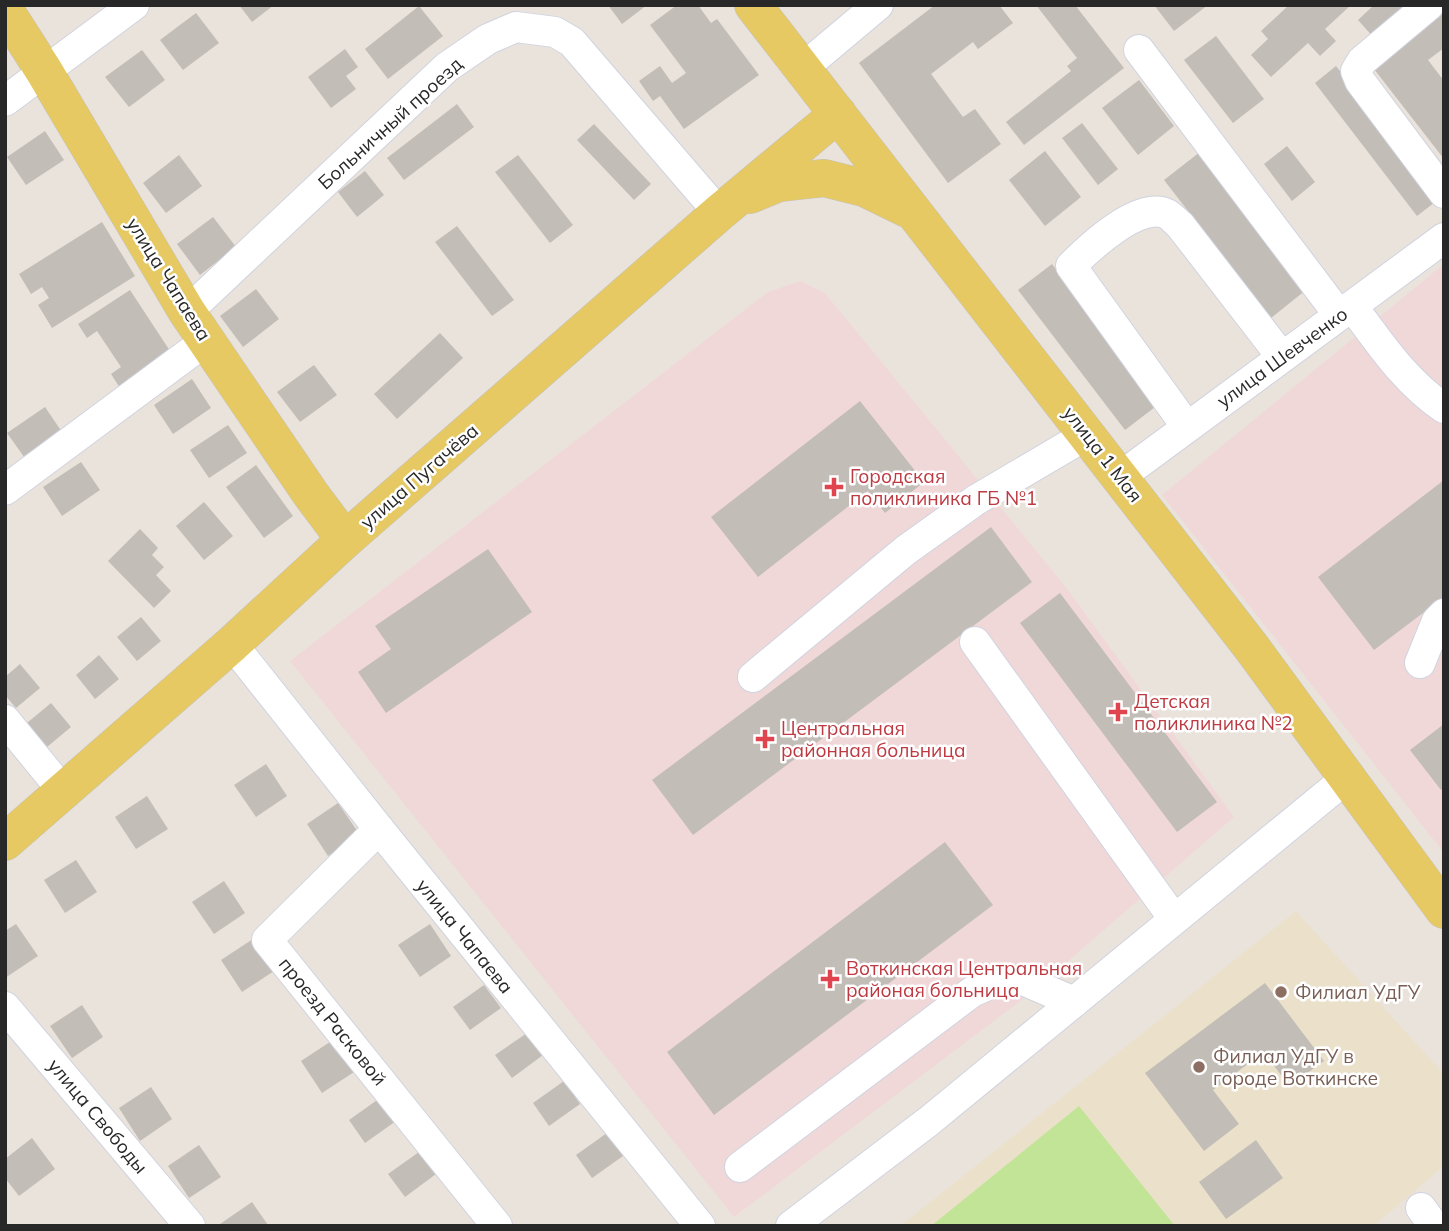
<svg xmlns="http://www.w3.org/2000/svg" width="1449" height="1231" font-family="Mulish,sans-serif">
<rect width="100%" height="100%" fill="#eae3db"/>
<!-- education -->
<polygon fill="#ebe1cb" points="1296,911 1444,1074 1444,1166 1374,1226 900,1226"/>
<!-- medical -->
<g fill="#f0d8d9">
<polygon points="1444,264 1444,853 1162,495"/>
<polygon points="801,281 825,293 1065,586 1234,817 1035,990 734,1217 290,661 768,292"/>
</g>
<!-- pitch -->
<polygon fill="#c2e497" points="1079,1106 1175,1226 931,1226"/>
<!-- building -->
<g fill="#c2bdb7">
<polygon points="239,5 274,5 252,22"/>
<polygon points="608,5 647,5 622,24"/>
<polygon points="677,5 698,5 711,23 717,19 759,75 684,129 660,96 653,101 639,81 660,66 672,83 686,73 650,25"/>
<polygon points="935,5 999,5 1013,23 978,49 973,42 931,74 963,117 975,109 1001,144 948,183 859,63"/>
<polygon points="1036,5 1075,5 1124,68 1024,145 1006,122 1071,71 1067,66 1077,58"/>
<polygon points="1154,5 1208,5 1174,31"/>
<polygon points="1289,5 1351,5 1325,29 1336,41 1320,56 1308,43 1271,77 1251,55 1268,39 1261,31"/>
<polygon points="1374,5 1410,5 1374,38 1358,20"/>
<polygon points="419,6 443,36 388,79 365,49"/>
<polygon points="1444,10 1444,48 1428,60 1444,81 1444,159 1374,69"/>
<polygon points="196,13 219,43 183,70 160,40"/>
<polygon points="1216,36 1264,99 1233,123 1184,60"/>
<polygon points="345,49 358,67 346,76 356,89 331,108 308,77"/>
<polygon points="142,50 165,80 129,107 105,77"/>
<polygon points="1336,66 1439,199 1417,216 1315,83"/>
<polygon points="1139,80 1174,126 1138,155 1102,108"/>
<polygon points="457,104 474,127 404,180 387,158"/>
<polygon points="1082,123 1118,169 1098,185 1062,138"/>
<polygon points="594,124 651,184 634,200 577,140"/>
<polygon points="45,131 64,160 26,185 7,157"/>
<polygon points="1287,146 1315,182 1292,201 1264,164"/>
<polygon points="1045,151 1081,197 1045,226 1009,180"/>
<polygon points="1200,152 1306,290 1271,318 1164,180"/>
<polygon points="179,155 202,186 166,213 143,183"/>
<polygon points="518,155 573,225 550,243 495,172"/>
<polygon points="365,171 384,195 357,217 338,192"/>
<polygon points="213,217 236,247 200,275 177,244"/>
<polygon points="102,222 135,276 52,328 38,305 49,298 42,287 31,294 19,274"/>
<polygon points="457,226 514,300 492,316 435,242"/>
<polygon points="1052,264 1159,404 1125,430 1018,290"/>
<polygon points="256,289 279,319 243,347 220,316"/>
<polygon points="130,290 172,354 120,388 111,374 121,367 97,331 87,338 78,324"/>
<polygon points="440,333 463,358 397,419 374,394"/>
<polygon points="314,365 337,395 300,422 277,392"/>
<polygon points="192,379 211,408 173,434 154,405"/>
<polygon points="860,401 924,482 885,513 868,491 758,577 711,517"/>
<polygon points="45,407 64,435 27,461 7,433"/>
<polygon points="228,425 247,453 209,478 190,450"/>
<polygon points="81,462 100,490 62,516 43,487"/>
<polygon points="256,465 293,516 264,538 226,487"/>
<polygon points="1444,480 1444,597 1374,650 1318,577"/>
<polygon points="204,502 233,536 204,560 176,526"/>
<polygon points="991,527 1032,582 693,835 652,780"/>
<polygon points="140,529 158,548 152,555 164,567 156,575 171,591 154,608 108,561"/>
<polygon points="488,549 532,612 386,713 358,672 391,649 375,626"/>
<polygon points="1060,593 1217,802 1177,832 1020,623"/>
<polygon points="141,617 161,641 137,661 117,637"/>
<polygon points="99,655 119,679 95,699 76,675"/>
<polygon points="20,664 40,688 16,708 5,695 5,677"/>
<polygon points="51,703 71,727 47,747 27,723"/>
<polygon points="1444,724 1444,788 1441,790 1410,750"/>
<polygon points="266,764 287,796 256,817 234,785"/>
<polygon points="147,796 168,829 136,849 115,817"/>
<polygon points="338,803 360,835 328,856 307,824"/>
<polygon points="945,842 993,905 714,1115 667,1052"/>
<polygon points="76,860 97,892 65,913 44,880"/>
<polygon points="224,881 245,913 214,934 192,902"/>
<polygon points="16,924 38,956 5,978 5,931"/>
<polygon points="430,924 451,956 420,977 398,945"/>
<polygon points="253,939 274,971 242,992 221,960"/>
<polygon points="1265,983 1324,1061 1289,1086 1264,1052 1213,1090 1239,1124 1204,1151 1145,1073"/>
<polygon points="484,985 501,1008 470,1030 453,1007"/>
<polygon points="82,1005 103,1037 72,1058 50,1026"/>
<polygon points="527,1033 543,1055 512,1078 495,1055"/>
<polygon points="333,1040 354,1072 322,1093 301,1061"/>
<polygon points="564,1081 580,1104 549,1126 533,1103"/>
<polygon points="151,1087 172,1119 140,1141 119,1108"/>
<polygon points="380,1098 396,1121 365,1143 349,1120"/>
<polygon points="607,1133 623,1156 592,1178 576,1155"/>
<polygon points="32,1138 55,1169 19,1196 5,1178 5,1159"/>
<polygon points="1256,1140 1283,1178 1226,1219 1199,1182"/>
<polygon points="199,1145 221,1177 189,1198 168,1166"/>
<polygon points="419,1152 436,1174 405,1197 388,1174"/>
<polygon points="252,1202 268,1225 222,1226 220,1224"/>
</g>
<g fill="none" stroke-linecap="round" stroke-linejoin="round">
<defs>
<g id="minor">
<polyline points="1429,5 1362,61 1356,71 1360,81 1444,193"/>
<polyline points="1139,50 1339,315"/>
<polyline points="803,68 878,5"/>
<polyline points="5,101 134,5"/>
<path d="M1352 306C1380 343 1405 382 1444 408"/>
<polyline points="187,312 447,67 488,39 516,27 555,32 572,42 719,213"/>
<path d="M1187 427 1071 266C1089 248 1140 200 1167 214 1171 216 1176 222 1180 225L1282 357"/>
<polyline points="1120,477 1444,238"/>
<polyline points="5,490 207,340"/>
<polyline points="975,642 1174,919"/>
<polyline points="232,644 379,829 700,1226"/>
<polyline points="1420,663 1437,621 1444,614"/>
<polyline points="753,677 906,550 976,500 1088,434"/>
<polyline points="5,720 63,791"/>
<polyline points="379,829 267,940 497,1226"/>
<polyline points="5,1007 190,1226"/>
<polyline points="740,1167 972,992 999,980 1023,980 1074,1002"/>
<polyline points="1421,1208 1434,1226"/>
<polyline points="791,1226 929,1121 1348,777"/>
</g>
<g id="major">
<polyline points="753,5 1252,648 1444,910"/>
<polyline points="5,10 44,71 187,312 310,493 345,540"/>
<polyline points="750,195 779,183 824,178 864,188 907,209"/>
<polyline points="5,842 232,644 345,540 719,213 838,114"/>
</g>
</defs>
<!-- minor casing -->
<use href="#minor" stroke="#d0d3e0" stroke-width="32"/>
<!-- major casing -->
<use href="#major" stroke="#c3c3c3" stroke-width="38"/>
<!-- minor -->
<use href="#minor" stroke="#fff" stroke-width="30"/>
<!-- major -->
<use href="#major" stroke="#e6c963" stroke-width="37"/>
</g>
<!-- markers -->
<g fill="#e0444e" stroke="#fff" stroke-width="2.5">
<path d="M830.5 476.5h7v7h7v7h-7v7h-7v-7h-7v-7h7z"/>
<path d="M1114.5 701.5h7v7h7v7h-7v7h-7v-7h-7v-7h7z"/>
<path d="M761.5 728.5h7v7h7v7h-7v7h-7v-7h-7v-7h7z"/>
<path d="M826.5 968.5h7v7h7v7h-7v7h-7v-7h-7v-7h7z"/>
</g>
<g fill="#8d6e63" stroke="#fff" stroke-width="2.5">
<circle cx="1281" cy="992" r="7"/>
<circle cx="1199" cy="1067" r="7"/>
</g>
<g text-anchor="middle" dominant-baseline="central" stroke-width="5" stroke-linejoin="round" paint-order="stroke">
<!-- street labels -->
<g font-size="19" fill="#282828" stroke="#fff">
<text transform="translate(390 123) rotate(-42)">Больничный проезд</text>
<text transform="translate(169 279) rotate(58)">улица Чапаева</text>
<text transform="translate(1282 357) rotate(-36)">улица Шевченко</text>
<text transform="translate(1103 454) rotate(52)">улица 1 Мая</text>
<text transform="translate(419 476) rotate(-41)">улица Пугачёва</text>
<text transform="translate(465 936) rotate(51)">улица Чапаева</text>
<text transform="translate(333 1021) rotate(51)">проезд Расковой</text>
<text transform="translate(98 1116) rotate(50)">улица Свободы</text>
</g>
<!-- health labels -->
<g font-size="19" fill="#be3a42" stroke="#fff" text-anchor="start">
<text x="850" y="476">Городская<tspan x="850" dy="22">поликлиника ГБ №1</tspan></text>
<text x="1134" y="701">Детская<tspan x="1134" dy="22">поликлиника №2</tspan></text>
<text x="781" y="728">Центральная<tspan x="781" dy="22">районная больница</tspan></text>
<text x="846" y="968">Воткинская Центральная<tspan x="846" dy="22">районая больница</tspan></text>
</g>
<!-- education labels -->
<g font-size="19" fill="#785e54" stroke="#fff" text-anchor="start">
<text x="1295" y="992">Филиал УдГУ</text>
<text x="1213" y="1056">Филиал УдГУ в<tspan x="1213" dy="22">городе Воткинске</tspan></text>
</g>
</g>
<!-- border -->
<rect width="1449" height="1231" fill="none" stroke="#282828" stroke-width="14"/>
</svg>
